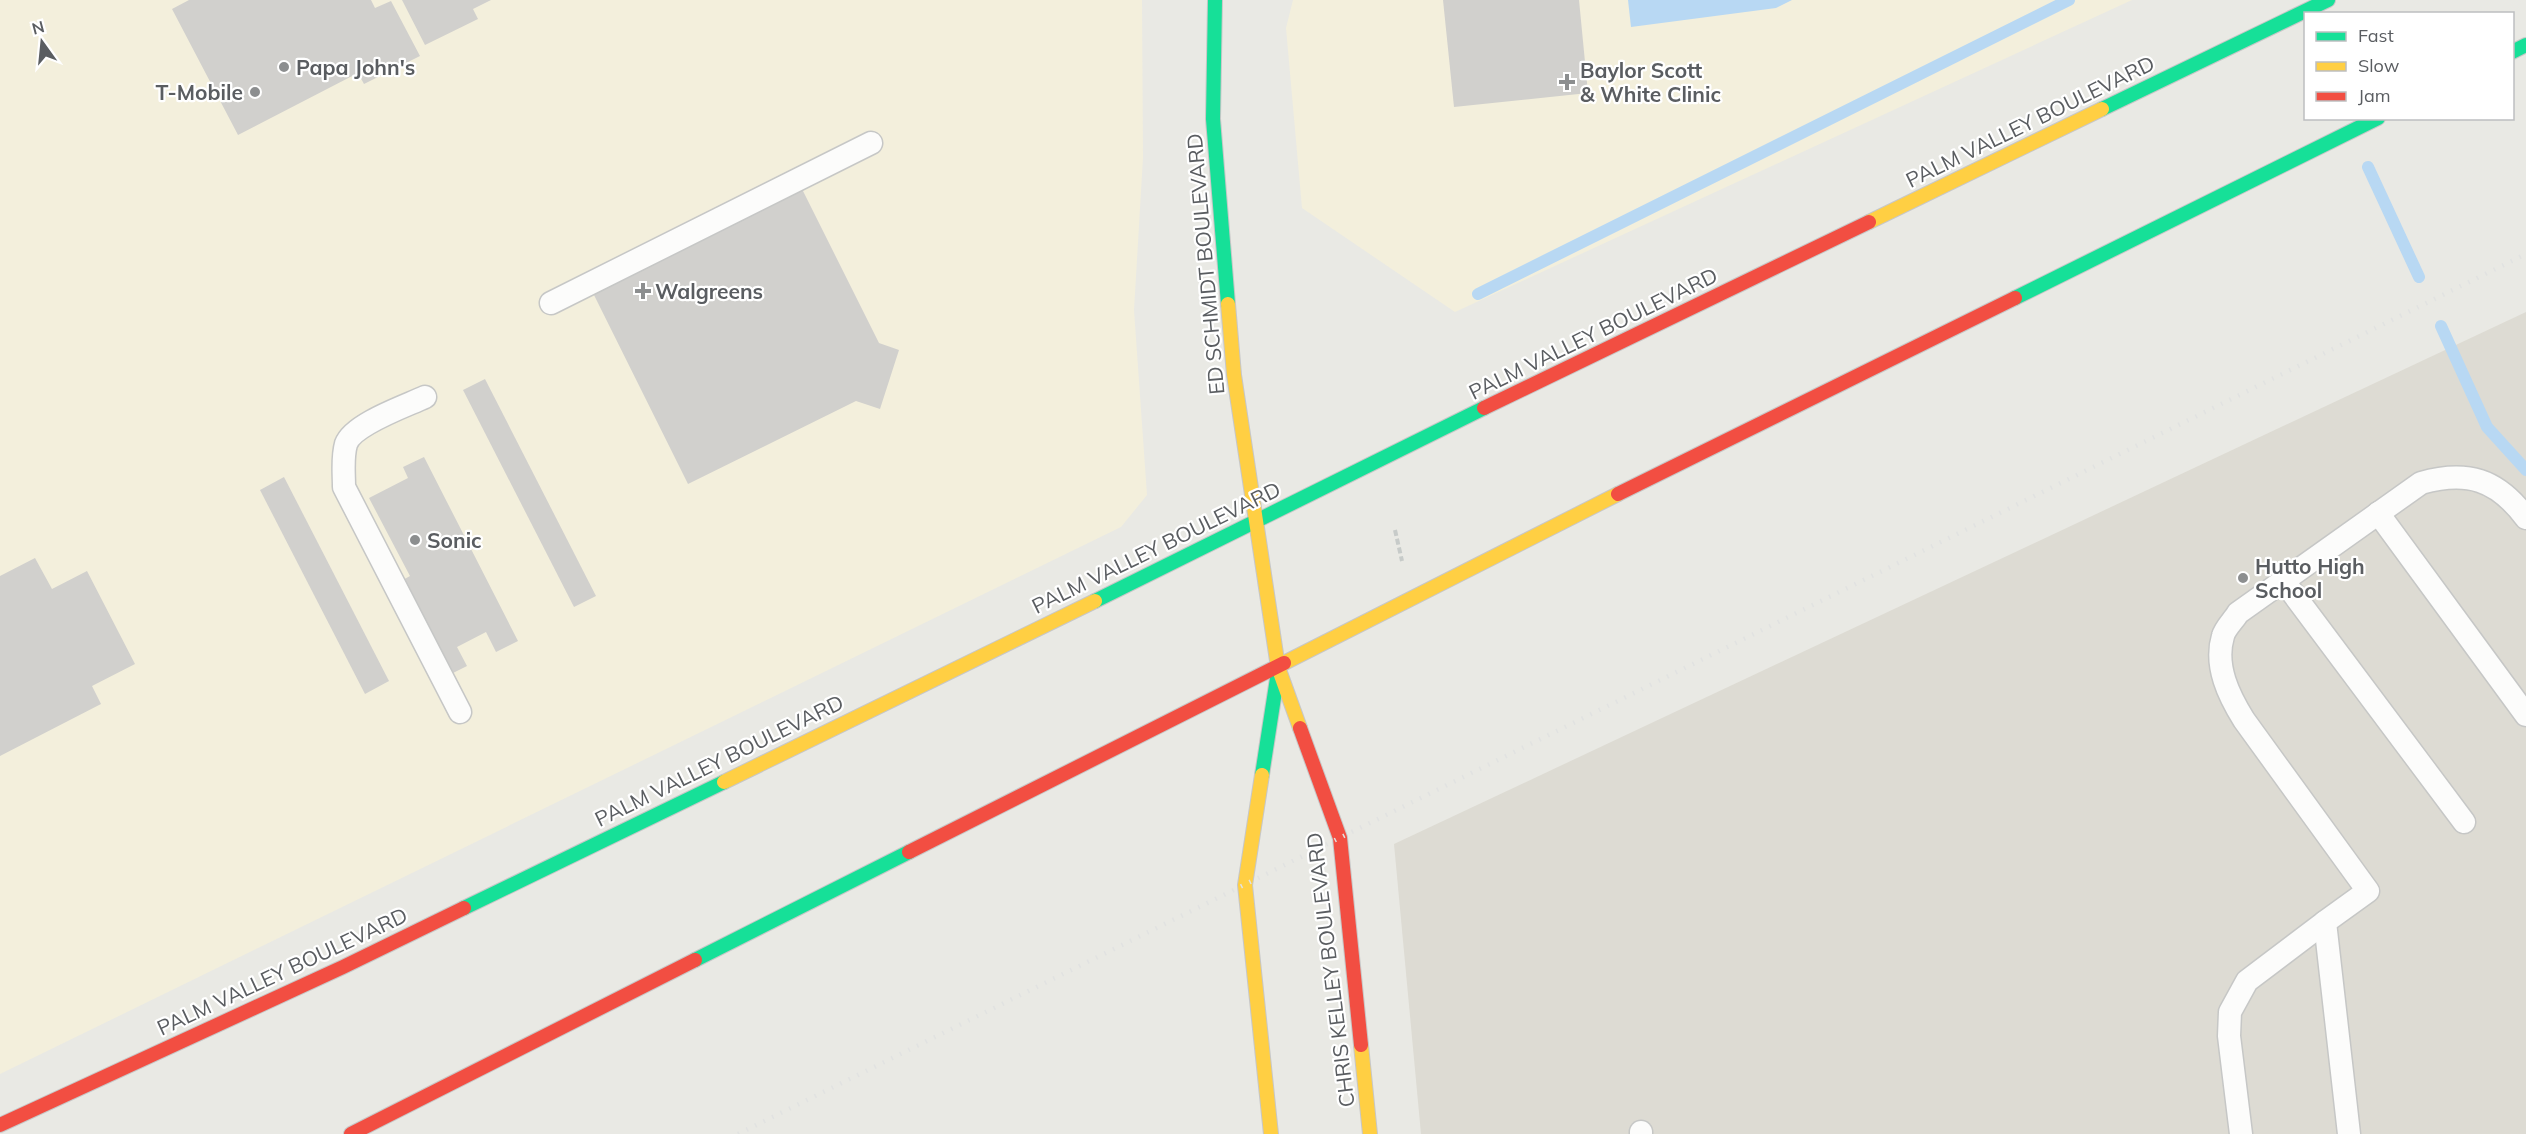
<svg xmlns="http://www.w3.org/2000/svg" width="2526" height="1134" font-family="Mulish,sans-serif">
<rect width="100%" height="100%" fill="#e9e9e4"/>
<!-- commercial -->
<g fill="#f3efdc">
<polygon points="0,0 1142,0 1143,158 1134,310 1147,495 1121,527 0,1074"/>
<polygon points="1293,0 2132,0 1455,312 1302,208 1286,28"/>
</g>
<!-- education -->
<polygon fill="#dddbd3" points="2526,312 2526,1134 1421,1134 1394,844"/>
<!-- water -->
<polygon fill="#b8d8f3" points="1628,0 1792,0 1776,8 1631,27"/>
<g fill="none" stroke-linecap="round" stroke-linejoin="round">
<!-- stream -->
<g stroke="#b8d8f3" stroke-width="12">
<polyline points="2368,167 2419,277"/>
<polyline points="1478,294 2069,0"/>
<polyline points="2441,326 2487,427 2526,470"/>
</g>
</g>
<!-- building -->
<g fill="#d1d0cd">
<polygon points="189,0 371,0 375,8 391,1 420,56 364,84 358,73 238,135 172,9"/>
<polygon points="402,0 491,0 473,9 478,19 425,45"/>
<polygon points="1443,0 1579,0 1588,93 1454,107"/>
<polygon points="802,189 879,343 899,350 880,409 856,401 688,484 593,293"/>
<polygon points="485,379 596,596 574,607 463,390"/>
<polygon points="424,457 518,641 496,652 486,632 457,647 467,666 449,675 401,581 410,576 369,498 408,478 403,467"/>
<polygon points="284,477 389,681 365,694 260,490"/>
<polygon points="35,558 52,589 87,571 135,664 92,686 101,704 0,756 0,576"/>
</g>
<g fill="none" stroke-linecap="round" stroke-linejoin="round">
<defs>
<g id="lane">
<polyline points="551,303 871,143"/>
<path d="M425 397C406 406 353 424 346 444 342 458 344 473 344 487L460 712"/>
<polyline points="2378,513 2526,715"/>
<polyline points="2283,580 2464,822"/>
<polyline points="1641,1132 1641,1134"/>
<polyline points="2241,1134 2229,1036 2230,1012 2247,981 2325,922"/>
<path d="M2349 1134 2325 922 2368 891 2244 720C2229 696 2214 666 2223 636 2225 628 2234 620 2238 613L2421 483C2467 470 2497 479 2526 518"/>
</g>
<g id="fast">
<polyline points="1215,0 1213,119 1228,304"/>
<polyline points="2512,52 2526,45"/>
<polyline points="2102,109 2328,0"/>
<polyline points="2015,298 2378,118"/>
<polyline points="1095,601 1484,408"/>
<polyline points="1262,775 1278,672"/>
<polyline points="464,908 724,782"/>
<polyline points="695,960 909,852"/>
</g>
<g id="slow">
<polyline points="1869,222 2102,109"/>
<polyline points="1228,304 1234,375 1278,667 1300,728"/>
<polyline points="1284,663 1618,494"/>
<polyline points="1262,775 1245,885 1271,1134"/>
<polyline points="724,782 1095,601"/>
<polyline points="1361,1045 1370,1134"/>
</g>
<g id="jam">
<polyline points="1484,408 1869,222"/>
<polyline points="1618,494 2015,298"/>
<polyline points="1300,728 1340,838 1361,1045"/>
<polyline points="909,852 1284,663"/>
<polyline points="0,1125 343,967 464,908"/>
<polyline points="351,1134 695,960"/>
</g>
</defs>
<!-- lane casing -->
<use href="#lane" stroke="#c6c7c6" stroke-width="25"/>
<!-- fast casing -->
<use href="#fast" stroke="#c7c7c7" stroke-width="16"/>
<!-- slow casing -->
<use href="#slow" stroke="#c7c7c7" stroke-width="16"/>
<!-- jam casing -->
<use href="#jam" stroke="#c7c7c7" stroke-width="16"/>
<!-- path -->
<polyline stroke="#c7cbc9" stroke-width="4" stroke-dasharray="6 3" stroke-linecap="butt" points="1395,530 1402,561"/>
<!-- lane -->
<use href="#lane" stroke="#fcfcfb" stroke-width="22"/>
<!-- fast -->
<use href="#fast" stroke="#16e098" stroke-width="14"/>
<!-- slow -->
<use href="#slow" stroke="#ffcf43" stroke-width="14"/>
<!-- jam -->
<use href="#jam" stroke="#f24e42" stroke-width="14"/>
<!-- rail -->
<polyline stroke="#e1e2e1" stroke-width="4.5" stroke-dasharray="1.5 8" stroke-linecap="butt" points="738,1134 2526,254"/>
</g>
<!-- markers -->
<g fill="#8c8e8f" stroke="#fff" stroke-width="2">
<circle cx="284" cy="67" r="6"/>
<path d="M1564 73h6v6h6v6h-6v6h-6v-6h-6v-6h6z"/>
<circle cx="255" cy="92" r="6"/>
<path d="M640 282h6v6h6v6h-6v6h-6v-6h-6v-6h6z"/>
<circle cx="415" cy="540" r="6"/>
<circle cx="2243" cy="578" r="6"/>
</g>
<g text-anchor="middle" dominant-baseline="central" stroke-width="4.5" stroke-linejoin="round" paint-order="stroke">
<!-- poi labels -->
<g font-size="21" font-weight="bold" fill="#5a5d61" stroke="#fff" text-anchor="start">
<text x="296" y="67">Papa John's</text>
<text x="1580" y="70">Baylor Scott<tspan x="1580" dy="24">&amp; White Clinic</tspan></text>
<text x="243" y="92" text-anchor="end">T-Mobile</text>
<text x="655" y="291">Walgreens</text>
<text x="427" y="540">Sonic</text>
<text x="2255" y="566">Hutto High<tspan x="2255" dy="24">School</tspan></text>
</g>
<!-- street labels -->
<g font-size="21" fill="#5a5d61" stroke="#fff">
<text transform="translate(2030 121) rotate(-26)">PALM VALLEY BOULEVARD</text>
<text transform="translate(1205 264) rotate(-95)">ED SCHMIDT BOULEVARD</text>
<text transform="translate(1593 333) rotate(-26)">PALM VALLEY BOULEVARD</text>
<text transform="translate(1156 547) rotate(-26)">PALM VALLEY BOULEVARD</text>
<text transform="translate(719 760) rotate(-26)">PALM VALLEY BOULEVARD</text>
<text transform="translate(1330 970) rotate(-97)">CHRIS KELLEY BOULEVARD</text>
<text transform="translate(282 971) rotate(-25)">PALM VALLEY BOULEVARD</text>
</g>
</g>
<!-- legend -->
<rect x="2304" y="12" width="210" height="108" fill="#ffffff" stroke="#bdbec0" stroke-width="1.5"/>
<rect x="2316" y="32" width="30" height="9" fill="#16e098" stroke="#bdbec0" stroke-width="1.5"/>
<text x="2358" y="42" font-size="18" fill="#5a5d61">Fast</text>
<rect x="2316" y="62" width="30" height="9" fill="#ffcf43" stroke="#bdbec0" stroke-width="1.5"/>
<text x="2358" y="72" font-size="18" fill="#5a5d61">Slow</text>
<rect x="2316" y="92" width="30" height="9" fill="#f24e42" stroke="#bdbec0" stroke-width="1.5"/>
<text x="2358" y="102" font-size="18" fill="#5a5d61">Jam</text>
<!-- north arrow -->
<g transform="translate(42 42) rotate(345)" stroke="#ffffff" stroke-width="4.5" paint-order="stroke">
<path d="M0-4.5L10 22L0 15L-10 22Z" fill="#5a5d61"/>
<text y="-9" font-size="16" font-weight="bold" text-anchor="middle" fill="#5a5d61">N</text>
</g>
</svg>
